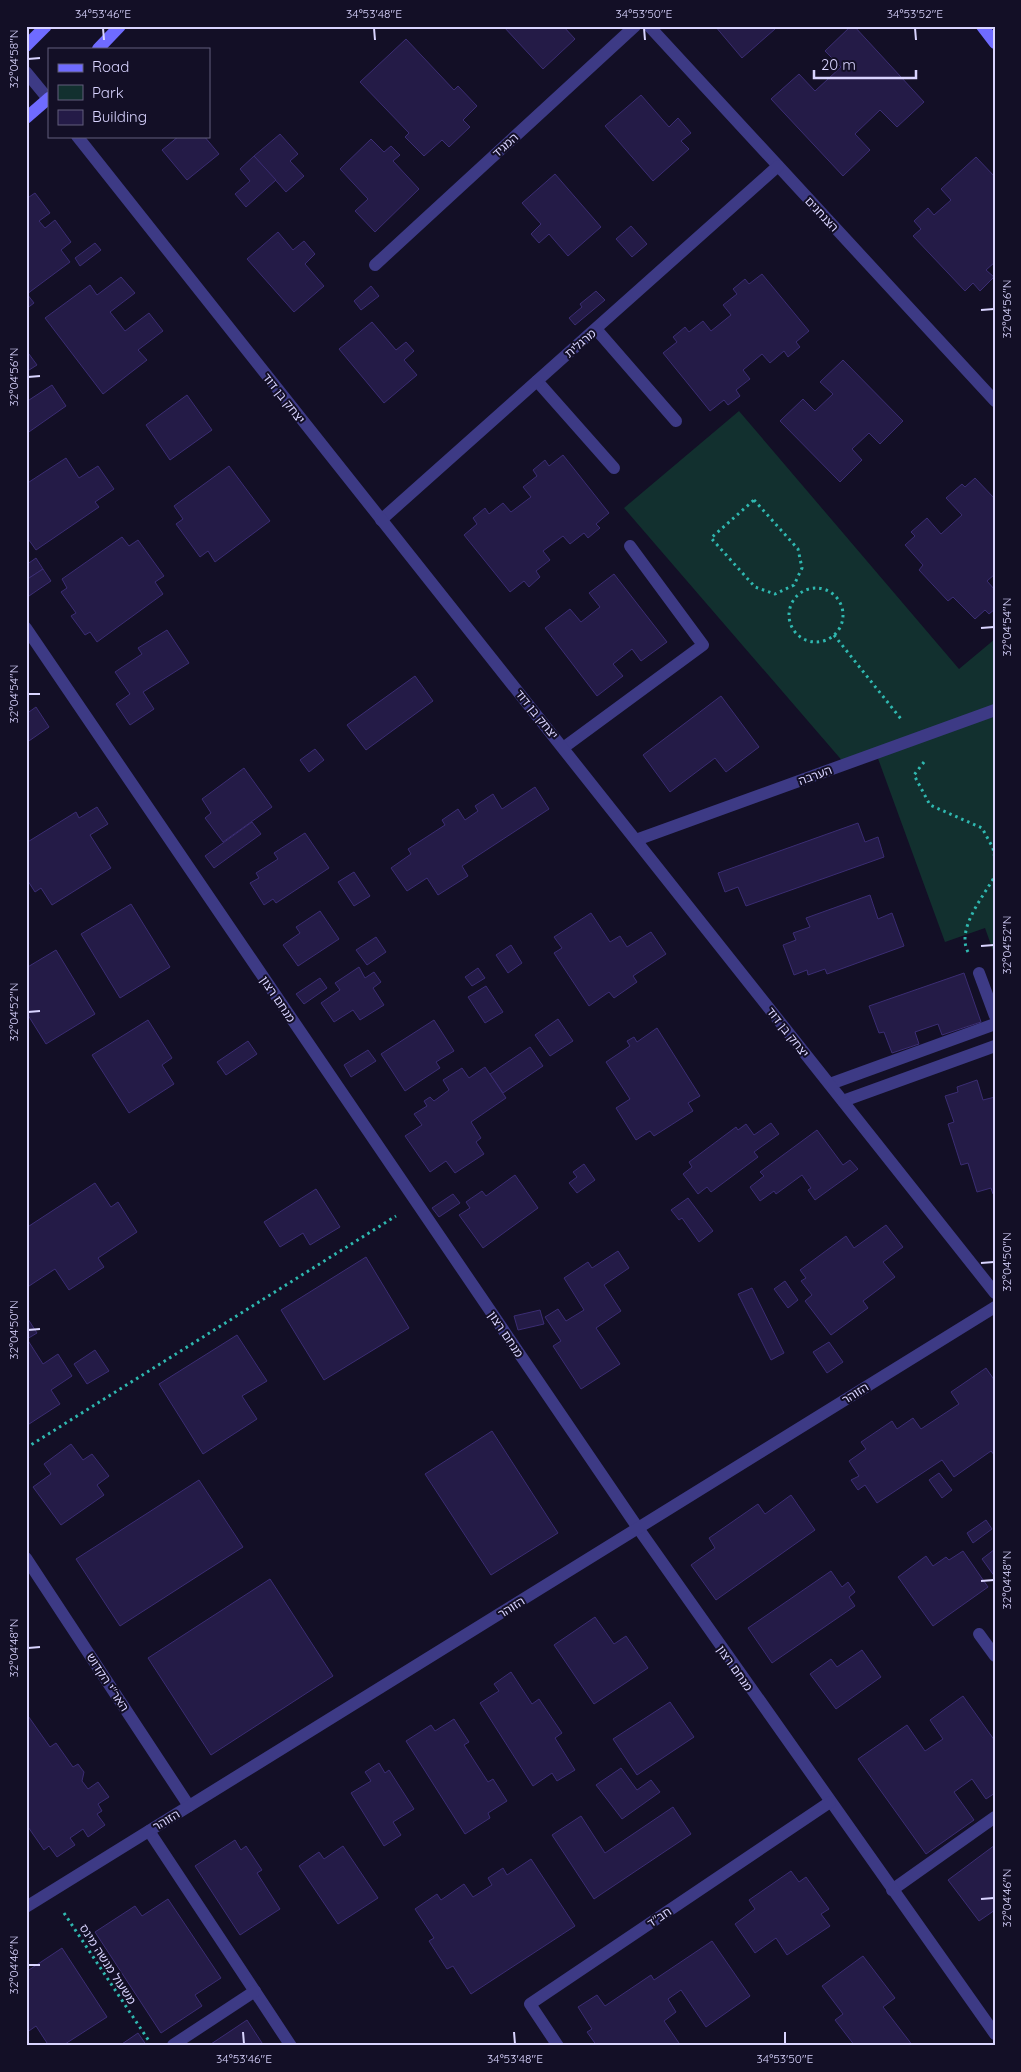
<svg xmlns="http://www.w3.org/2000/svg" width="1021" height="2072" font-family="Quicksand,'Noto Sans Hebrew',sans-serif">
<rect width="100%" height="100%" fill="#130f26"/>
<!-- green -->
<polygon fill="#12302f" points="739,411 959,669 995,639 995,956 985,928 945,942 876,753 845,764 624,508"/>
<!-- building -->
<g fill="#241b47" stroke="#3b2d73">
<polygon points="503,26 563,26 575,39 543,69"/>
<polygon points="715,26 773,26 775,29 742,58"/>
<polygon points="851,26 854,26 924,102 897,127 880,110 855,134 870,150 843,176 771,99 799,74 815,91 841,67 825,51"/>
<polygon points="406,39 454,90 458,86 477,106 463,120 470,127 449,147 442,140 424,156 405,137 409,133 360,82"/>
<polygon points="641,95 669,127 678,118 691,133 681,141 689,149 653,181 605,126"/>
<polygon points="280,134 298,154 290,161 304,176 286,192 254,156"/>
<polygon points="179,136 204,136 219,154 187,180 162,150"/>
<polygon points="371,139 384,152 391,146 400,155 393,161 419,189 375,232 355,211 368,199 340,169"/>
<polygon points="254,156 276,180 246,207 235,194 250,181 240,169"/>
<polygon points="976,157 995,177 995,262 986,270 994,277 980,291 973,283 965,291 913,236 921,229 914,221 928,208 934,215 951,200 941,189"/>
<polygon points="555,174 601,227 568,256 549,234 539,243 531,234 541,224 522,203"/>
<polygon points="35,193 50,213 39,221 45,228 55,220 71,242 61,250 70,262 27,294 34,303 26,309 26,199"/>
<polygon points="631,226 647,244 632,257 616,239"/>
<polygon points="278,232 293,250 304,241 315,254 305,264 324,286 294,312 247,259"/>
<polygon points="95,243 101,250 80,266 75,258"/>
<polygon points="762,274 809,331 796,342 800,347 788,357 784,351 770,363 762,354 743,370 750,379 736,390 740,396 728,405 724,400 710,411 663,353 677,342 673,337 685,327 689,332 703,321 711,331 731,315 723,305 737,294 733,289 745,279 749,284"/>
<polygon points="121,277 135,293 110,312 125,331 149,313 163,331 138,350 147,360 103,394 45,318 90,285 97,295"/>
<polygon points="371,286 379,296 361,310 354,301"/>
<polygon points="596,291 605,300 575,325 569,318 582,307 580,304"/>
<polygon points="372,322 396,350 406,342 414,351 404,360 417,375 384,403 339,349"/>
<polygon points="26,350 37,365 26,372"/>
<polygon points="843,360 903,421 880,444 869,433 852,449 862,460 840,482 780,421 803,399 815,411 833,394 820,382"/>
<polygon points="52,385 66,406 26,434 26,402"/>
<polygon points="187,395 212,430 170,460 146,425"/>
<polygon points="563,455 609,513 596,524 600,528 588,538 584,533 570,544 563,536 543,551 550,560 536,571 540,577 529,587 524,581 510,592 464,535 477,524 473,518 485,508 489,514 503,503 511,512 531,497 523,487 537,476 533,470 545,460 549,466"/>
<polygon points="66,458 79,478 98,466 114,489 95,502 99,507 36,550 26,536 26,484"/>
<polygon points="229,466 270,521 215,562 208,551 200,557 176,524 183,519 174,506"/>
<polygon points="975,478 995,499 995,574 987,581 995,590 995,609 989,614 985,610 975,619 953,597 948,601 919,570 923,565 905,545 915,536 911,532 927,518 941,534 962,515 946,498 962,484 965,487"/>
<polygon points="122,537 129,546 138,540 164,576 155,582 163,594 97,642 90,632 85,635 71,616 76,613 61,592 67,588 62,579"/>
<polygon points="36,558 43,569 26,580 26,565"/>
<polygon points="43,569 51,581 29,596 26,593 26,580"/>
<polygon points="614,574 667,642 641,661 632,649 613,664 623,676 597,696 545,628 570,609 581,622 600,607 589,593"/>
<polygon points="167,630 189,663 143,692 154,709 130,725 116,704 130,694 115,672 142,654 138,648"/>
<polygon points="415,676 433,701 366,750 347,725"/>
<polygon points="721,696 759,747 726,772 715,758 670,792 643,755"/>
<polygon points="36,707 49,727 26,743 26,714"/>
<polygon points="315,749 324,760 309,772 300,760"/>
<polygon points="244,768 272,807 223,842 205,818 211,813 202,799"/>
<polygon points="535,787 549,809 462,866 468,876 438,895 427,878 407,891 391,868 411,854 408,849 445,825 442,820 458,809 465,820 478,811 475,806 493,794 502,809"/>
<polygon points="97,807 108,824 90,835 111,868 52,905 41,888 35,892 26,878 26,843 76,812 79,818"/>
<polygon points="252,822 261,834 214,868 205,856"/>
<polygon points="858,823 865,842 878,837 884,857 746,906 738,887 725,892 718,873"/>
<polygon points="305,833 329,868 276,903 273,899 264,905 250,883 259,878 256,873 278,859 274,853"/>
<polygon points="354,872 370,896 354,906 338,882"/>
<polygon points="870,895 878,919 892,913 904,946 827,974 825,969 808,975 807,970 794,975 783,945 796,940 793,933 810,927 806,918"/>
<polygon points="131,904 170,967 120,998 81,934"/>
<polygon points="320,911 339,939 298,966 283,945 300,933 296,927"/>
<polygon points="591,913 610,942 620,936 627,947 651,932 666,954 633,976 637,982 614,998 609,992 589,1006 554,953 562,948 554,937"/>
<polygon points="376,937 386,952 367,965 356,950"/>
<polygon points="511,945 522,963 508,973 496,955"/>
<polygon points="56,950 95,1014 46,1044 26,1012 26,968"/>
<polygon points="359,967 365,978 374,972 381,982 373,988 384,1005 360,1020 353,1010 334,1022 321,1003 340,990 335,983"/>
<polygon points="478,968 485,978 472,986 465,977"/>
<polygon points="964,973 981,1022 942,1035 938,1024 915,1032 919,1044 892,1053 884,1032 879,1033 869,1006"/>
<polygon points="320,978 327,988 304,1004 296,994"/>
<polygon points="486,986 503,1012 485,1023 468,997"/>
<polygon points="558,1019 573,1041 550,1056 535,1035"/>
<polygon points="148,1020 172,1058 162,1065 174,1084 129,1113 92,1055"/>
<polygon points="434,1020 454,1051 436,1062 440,1068 405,1091 381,1054"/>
<polygon points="657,1028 700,1096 688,1103 693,1111 654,1136 650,1131 636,1140 616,1108 630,1099 606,1062 630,1046 627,1041 634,1037 637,1042"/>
<polygon points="248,1041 257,1054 226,1075 217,1062"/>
<polygon points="530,1047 543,1066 503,1093 490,1074"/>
<polygon points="368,1050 376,1061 351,1077 344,1065"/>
<polygon points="485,1067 506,1098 471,1122 481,1138 476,1142 484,1154 455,1173 446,1161 430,1172 405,1136 422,1125 414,1114 427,1106 424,1101 430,1097 434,1101 449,1090 443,1080 462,1068 469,1078"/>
<polygon points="977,1080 983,1100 995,1097 995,1193 993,1194 991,1188 977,1192 968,1163 961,1165 948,1124 954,1122 945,1096 958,1092 957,1087"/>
<polygon points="771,1123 779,1134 754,1152 758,1157 711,1192 707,1187 698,1194 683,1174 692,1167 689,1162 736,1127 738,1130 746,1124 754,1135"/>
<polygon points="817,1130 843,1165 850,1160 858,1169 815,1200 808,1190 811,1188 802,1175 776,1194 774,1191 760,1201 750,1187 764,1176 760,1172"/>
<polygon points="584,1164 595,1180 577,1193 569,1183 577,1177 573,1172"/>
<polygon points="515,1175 538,1208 483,1248 459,1215 470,1208 466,1202 482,1191 486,1196"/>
<polygon points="95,1183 111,1207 118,1202 137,1232 98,1258 104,1267 69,1290 55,1269 26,1288 26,1228"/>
<polygon points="316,1189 340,1227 310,1245 303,1233 280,1247 264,1222"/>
<polygon points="453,1194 460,1203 439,1217 432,1208"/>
<polygon points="688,1198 713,1231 699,1242 682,1218 679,1220 671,1210"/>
<polygon points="886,1225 903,1247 883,1262 895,1277 863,1301 868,1308 831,1335 805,1301 812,1295 801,1281 806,1278 800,1270 846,1236 854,1248"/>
<polygon points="618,1251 629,1268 604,1285 621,1311 596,1328 620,1364 581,1389 553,1346 561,1341 545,1317 558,1309 566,1321 584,1310 564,1278 588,1262 592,1268"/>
<polygon points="366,1257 409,1328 324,1380 281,1310"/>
<polygon points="785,1281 798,1300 788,1308 774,1289"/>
<polygon points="752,1288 784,1353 771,1360 738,1294"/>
<polygon points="540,1310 544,1324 518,1330 514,1316"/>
<polygon points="26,1316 37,1333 27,1339 43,1364 58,1354 72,1376 51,1390 60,1404 26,1426"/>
<polygon points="237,1335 267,1381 242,1396 257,1419 203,1454 159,1384"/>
<polygon points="829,1342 843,1362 827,1373 813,1352"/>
<polygon points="95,1350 109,1371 87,1384 74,1364"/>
<polygon points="986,1368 995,1381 995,1456 991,1451 954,1477 942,1460 877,1503 865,1485 858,1490 851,1480 859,1476 849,1461 866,1449 861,1442 892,1421 897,1429 913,1418 921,1429 959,1404 951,1392"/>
<polygon points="492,1431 558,1533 491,1575 425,1474"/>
<polygon points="71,1444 83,1460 92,1454 109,1476 97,1485 104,1495 61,1525 33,1487 51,1474 44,1464"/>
<polygon points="939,1473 952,1490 942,1498 929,1480"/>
<polygon points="199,1480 243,1547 120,1626 76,1559"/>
<polygon points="791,1495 815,1530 716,1600 691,1565 715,1548 709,1538 758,1504 765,1514"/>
<polygon points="986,1520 992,1529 973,1543 967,1533"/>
<polygon points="995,1549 995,1577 982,1559"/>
<polygon points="963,1551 988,1587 933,1626 898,1577 926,1556 933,1566 946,1557 949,1560"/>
<polygon points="831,1571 842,1587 848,1582 855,1592 849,1597 855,1606 772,1663 748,1628"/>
<polygon points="270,1579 333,1676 211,1755 148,1658"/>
<polygon points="595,1617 614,1644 626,1636 648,1668 594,1704 554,1645"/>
<polygon points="862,1650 881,1677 836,1709 810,1674 831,1659 837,1667"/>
<polygon points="511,1672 532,1704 539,1699 562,1733 555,1738 575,1770 557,1781 552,1773 533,1786 480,1703 499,1691 494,1684"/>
<polygon points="963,1696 995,1741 995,1793 986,1799 972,1779 954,1792 974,1820 926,1854 858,1759 907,1725 925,1751 943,1739 930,1720"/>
<polygon points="670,1702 694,1737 637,1775 613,1739"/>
<polygon points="26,1713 50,1747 56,1743 73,1767 78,1764 84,1772 82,1781 88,1789 98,1782 109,1797 98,1804 102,1811 97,1814 105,1825 88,1837 83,1829 70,1838 75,1845 57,1857 49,1846 44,1850 26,1824"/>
<polygon points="454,1719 469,1742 464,1745 488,1782 493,1779 507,1801 488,1813 490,1818 465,1834 406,1741 431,1725 435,1731"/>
<polygon points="379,1763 385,1773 389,1770 414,1809 393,1822 401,1835 384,1846 351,1793 371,1781 365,1772"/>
<polygon points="621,1768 637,1790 651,1780 660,1792 622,1819 596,1785"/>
<polygon points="673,1807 691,1834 594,1899 552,1835 581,1816 605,1853"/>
<polygon points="235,1840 241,1850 246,1846 262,1870 257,1873 280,1909 240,1935 195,1866"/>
<polygon points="995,1845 995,1910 979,1921 948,1880"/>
<polygon points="343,1846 378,1898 338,1924 299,1866 319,1852 324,1859"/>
<polygon points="531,1859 575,1926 471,1994 453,1966 447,1969 429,1941 434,1938 415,1909 437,1894 441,1900 464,1884 473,1897 492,1885 488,1878 503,1868 507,1875"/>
<polygon points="791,1871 799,1882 806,1877 829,1909 821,1914 830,1926 787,1955 776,1938 755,1953 735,1924 755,1909 749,1900"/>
<polygon points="168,1899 221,1978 195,1995 202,2006 161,2033 95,1932 135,1906 142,1916"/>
<polygon points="712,1941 750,1996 706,2027 681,1990 668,1999 676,2012 664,2021 681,2046 604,2046 603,2044 597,2046 587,2032 592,2029 578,2007 597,1995 605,2006 651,1975 654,1980"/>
<polygon points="62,1948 107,2017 62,2046 49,2046 36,2026 26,2033 26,1972"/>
<polygon points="863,1956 895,1998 883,2007 913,2046 855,2046 835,2020 843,2014 822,1986"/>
<polygon points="247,2020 264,2046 208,2046"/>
<polygon points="138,2033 147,2046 119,2046"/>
</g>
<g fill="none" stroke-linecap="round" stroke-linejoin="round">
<!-- path -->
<g stroke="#2fb8b0" stroke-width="3" stroke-dasharray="2.5 4" stroke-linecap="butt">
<polygon points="754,500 798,549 802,568 794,585 775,594 755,587 711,538"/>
<circle cx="816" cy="615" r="27"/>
<polyline points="834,635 901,719"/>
<polyline points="924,762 914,775 930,805 982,828 993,848 995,859"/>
<path d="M968 952C956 929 983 897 995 876"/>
<polyline points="26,1448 396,1216"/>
<polyline points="64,1913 149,2041"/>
</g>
<!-- service -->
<g stroke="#3d3a85" stroke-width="12">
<polyline points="596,329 676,421"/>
<polyline points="537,381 614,468"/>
<polyline points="563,748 703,645 630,546"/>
<polyline points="979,973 995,1016"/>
<polyline points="830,1084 995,1024"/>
<polyline points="843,1101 995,1046"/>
<polyline points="979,1634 995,1656"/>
<polyline points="149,1831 291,2046"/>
<polyline points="892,1890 995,1817"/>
<polyline points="173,2045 255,1991"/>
</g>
<!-- minor -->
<g stroke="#3d3a85" stroke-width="12">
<polyline points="649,26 995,401"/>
<polyline points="375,265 635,26"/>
<polyline points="381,520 778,166"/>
<polyline points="26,628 638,1528 995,2034"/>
<polyline points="636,840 995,710"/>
<polyline points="26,1558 189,1806"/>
<polyline points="26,1907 995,1307"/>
<polyline points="558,2046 530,2004 830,1802"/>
</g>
<!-- tertiary -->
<g stroke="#3d3a85" stroke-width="12">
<polyline points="26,72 49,100"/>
<polyline points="77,136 995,1293"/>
</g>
<!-- secondary -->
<g stroke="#6f6bff" stroke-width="12">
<polyline points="982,26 995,43"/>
<polyline points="26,46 46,26"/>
<polyline points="98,49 120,26"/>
<polyline points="26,118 49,98"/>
</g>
</g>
<!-- ticks -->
<path fill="none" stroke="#d9d4ff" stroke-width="2" d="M103 28 104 40M374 28 375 40M644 28 645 40M915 28 916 40M28 59 40 58M981 310 994 309M28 377 40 376M981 628 994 627M28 694H40M981 946 994 945M28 1012 40 1011M981 1263 994 1262M28 1330 40 1329M981 1581 994 1580M28 1648 40 1647M981 1899 994 1898M28 1965H40M243 2032 244 2044M514 2032 515 2044M785 2032V2044"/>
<g text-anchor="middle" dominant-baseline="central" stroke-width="4" stroke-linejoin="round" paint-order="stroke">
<!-- street labels -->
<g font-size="12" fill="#d9d4ff" stroke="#130f26">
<text transform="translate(505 145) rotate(-42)">המגיד</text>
<text transform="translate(822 214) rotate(47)">הצנחנים</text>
<text transform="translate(580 343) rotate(-41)">מרגלית</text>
<text transform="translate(284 398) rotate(52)">יצחק בן דוד</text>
<text transform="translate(537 714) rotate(51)">יצחק בן דוד</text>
<text transform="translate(815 775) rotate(-20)">הערבה</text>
<text transform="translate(278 999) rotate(56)">מנחם רצון</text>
<text transform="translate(788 1032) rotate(52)">יצחק בן דוד</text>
<text transform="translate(506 1334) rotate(56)">מנחם רצון</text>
<text transform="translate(855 1393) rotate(-32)">הזוהר</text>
<text transform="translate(511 1607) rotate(-32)">הזוהר</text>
<text transform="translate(735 1668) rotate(55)">מנחם רצון</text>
<text transform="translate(108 1682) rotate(57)">האר"י הקדוש</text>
<text transform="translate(166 1820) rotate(-31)">הזוהר</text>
<text transform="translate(659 1917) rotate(-34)">חב"ד</text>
<text transform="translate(108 1964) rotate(57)">משעול מנשה מינס</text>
</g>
</g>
<!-- border -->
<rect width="1021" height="2072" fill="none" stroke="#130f26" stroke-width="55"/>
<!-- legend -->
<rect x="48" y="48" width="162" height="90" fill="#130f26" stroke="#625e7d"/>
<rect x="58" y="64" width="25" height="8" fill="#6f6bff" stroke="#625e7d"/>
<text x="92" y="72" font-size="15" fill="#d9d4ff">Road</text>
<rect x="58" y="85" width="25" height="15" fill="#12302f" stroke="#625e7d"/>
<text x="92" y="98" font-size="15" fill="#d9d4ff">Park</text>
<rect x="58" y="110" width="25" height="15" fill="#241b47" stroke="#625e7d"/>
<text x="92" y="122" font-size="15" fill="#d9d4ff">Building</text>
<!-- scale -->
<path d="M814 70v8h102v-8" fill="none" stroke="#d9d4ff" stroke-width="2.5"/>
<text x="821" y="70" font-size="15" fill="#d9d4ff" stroke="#130f26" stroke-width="4" paint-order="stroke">20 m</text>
<rect x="28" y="28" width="966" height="2016" fill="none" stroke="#d9d4ff" stroke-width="2"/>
<g font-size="12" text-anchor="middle" fill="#d9d4ff">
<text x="103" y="18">34°53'46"E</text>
<text x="374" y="18">34°53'48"E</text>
<text x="644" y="18">34°53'50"E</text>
<text x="915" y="18">34°53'52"E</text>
<text transform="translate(14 59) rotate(-90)" y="4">32°04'58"N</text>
<text transform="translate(1007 309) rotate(-90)" y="4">32°04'56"N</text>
<text transform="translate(14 377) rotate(-90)" y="4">32°04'56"N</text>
<text transform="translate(1007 627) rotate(-90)" y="4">32°04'54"N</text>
<text transform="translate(14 694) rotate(-90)" y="4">32°04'54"N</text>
<text transform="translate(1007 945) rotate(-90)" y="4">32°04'52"N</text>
<text transform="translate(14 1012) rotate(-90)" y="4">32°04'52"N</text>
<text transform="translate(1007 1262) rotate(-90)" y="4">32°04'50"N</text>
<text transform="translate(14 1330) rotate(-90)" y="4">32°04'50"N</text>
<text transform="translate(1007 1580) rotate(-90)" y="4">32°04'48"N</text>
<text transform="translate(14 1648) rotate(-90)" y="4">32°04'48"N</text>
<text transform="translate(1007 1898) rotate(-90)" y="4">32°04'46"N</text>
<text transform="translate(14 1965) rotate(-90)" y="4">32°04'46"N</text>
<text x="244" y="2063">34°53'46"E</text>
<text x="515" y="2063">34°53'48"E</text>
<text x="785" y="2063">34°53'50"E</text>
</g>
</svg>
